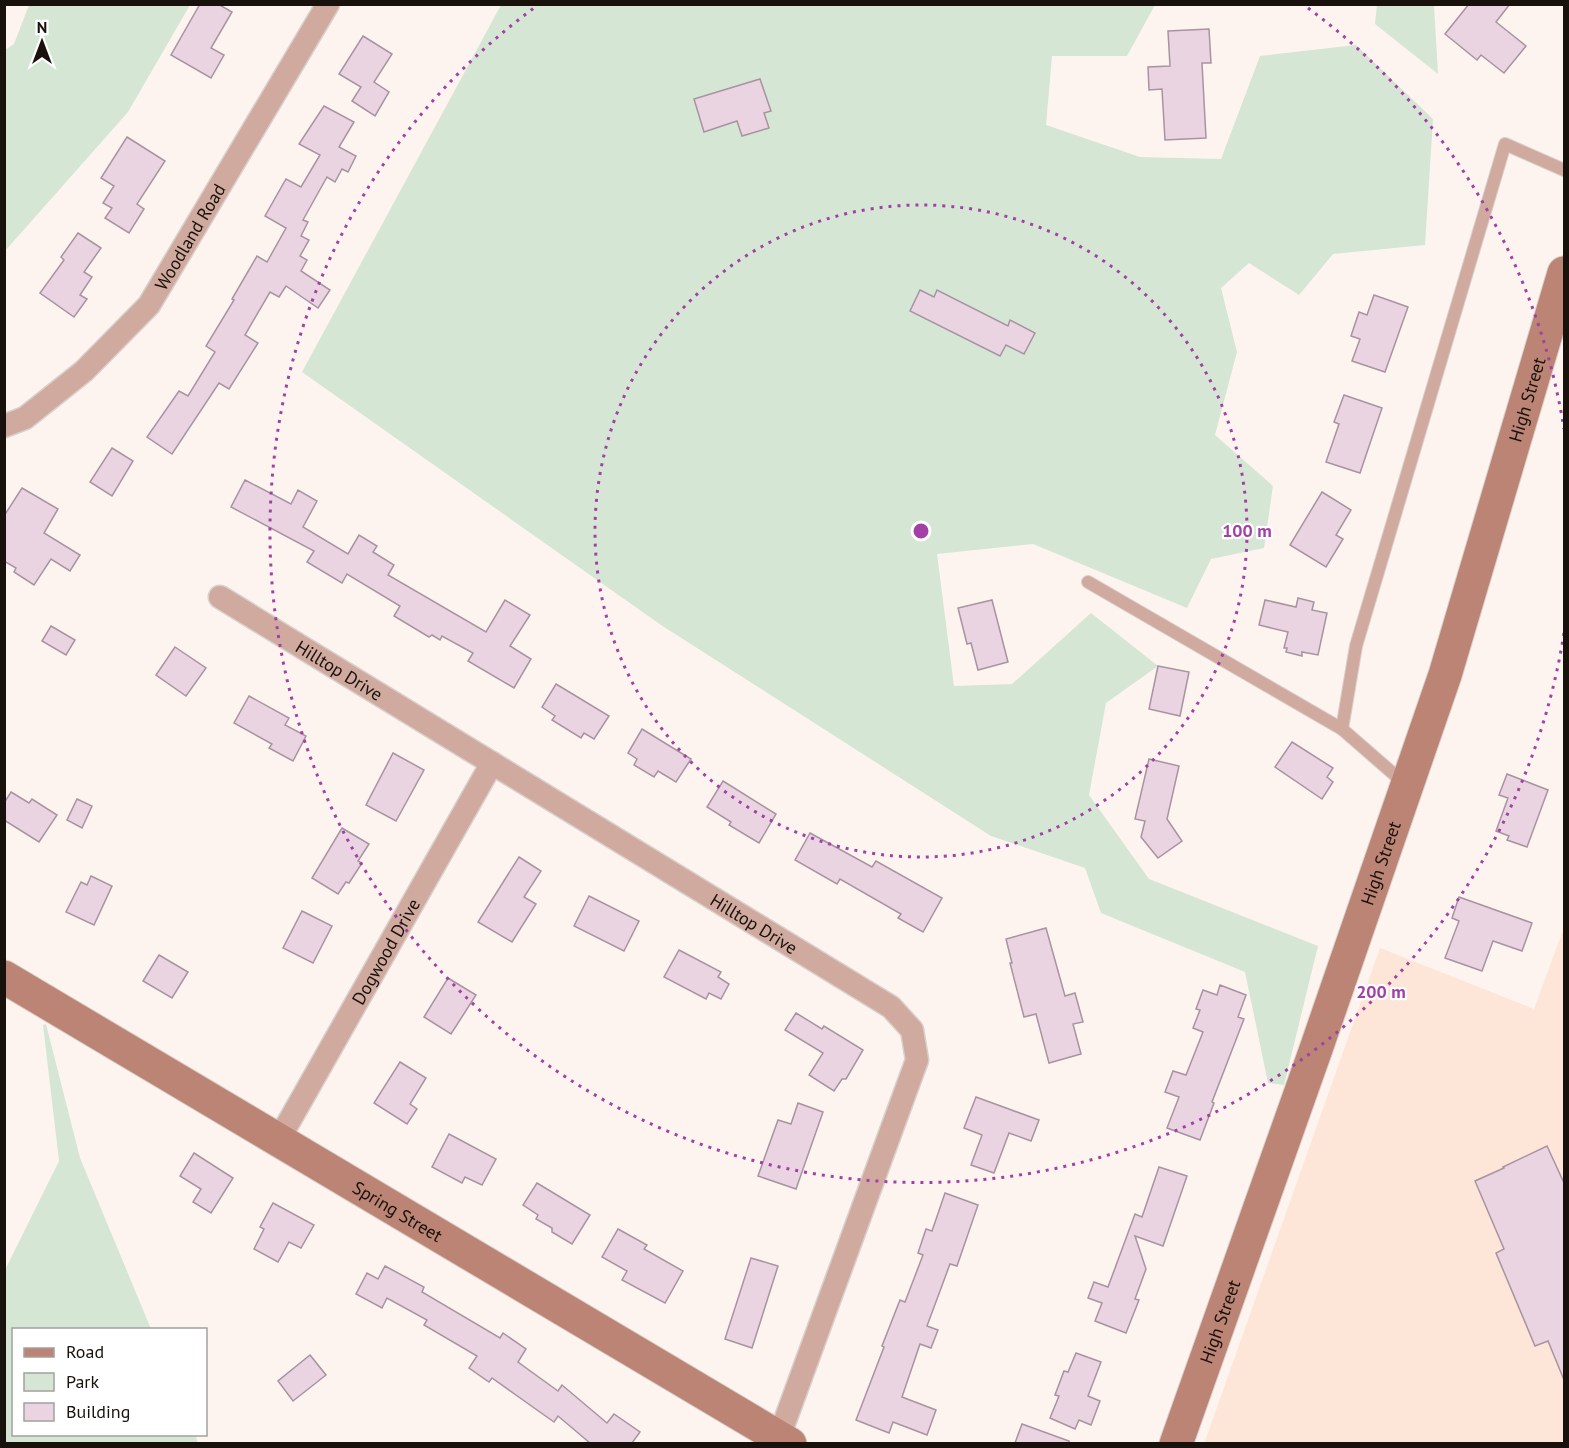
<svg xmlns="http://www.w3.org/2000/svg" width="1569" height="1448" font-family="'PT Sans',sans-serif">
<rect width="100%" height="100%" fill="#fef4ef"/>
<!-- built -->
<polygon fill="#fde5d7" points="1562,933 1564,934 1564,1443 1204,1444 1380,948 1534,1009"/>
<!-- green -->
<g fill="#d5e6d5">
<polygon points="29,5 190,5 128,112 5,251 5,50 14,44"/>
<polygon points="501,5 1155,5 1127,56 1052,56 1046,125 1140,157 1221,159 1260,56 1356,45 1433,119 1425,245 1333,254 1299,295 1249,263 1221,288 1237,352 1215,435 1273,486 1264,548 1211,559 1187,608 1033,544 937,554 954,686 1012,684 1091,613 1158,666 1106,703 1089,795 1149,879 1318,946 1284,1085 1268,1083 1245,972 1101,913 1085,868 991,836 661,625 302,372"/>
<polygon points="1377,5 1434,5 1438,74 1375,24"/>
<polygon points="46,1024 80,1158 151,1329 14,1330 14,1434 195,1434 198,1443 6,1443 5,1270 59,1161 43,1025"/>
</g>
<!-- building -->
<g fill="#ead4e2" stroke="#a893a1" stroke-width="1.5">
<polygon points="200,4 218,4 232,12 211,48 224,55 211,78 171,55"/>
<polygon points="1469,4 1510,4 1496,22 1526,46 1504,73 1481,55 1477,60 1445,34"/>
<polygon points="1209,29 1211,63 1202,63 1206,138 1165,140 1162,89 1149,90 1148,67 1170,66 1168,31"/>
<polygon points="363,36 392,54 374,82 389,92 375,116 352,101 361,87 339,74"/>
<polygon points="760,79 771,111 764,113 769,128 742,136 737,121 704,132 694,99"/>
<polygon points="324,106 354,122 339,147 356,156 348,172 342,169 335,182 327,177 303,220 308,222 301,236 309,240 300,256 307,260 301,271 330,290 318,308 286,286 279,297 270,292 245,335 258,343 229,389 219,383 172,454 147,437 179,391 188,396 215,352 206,346 234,300 232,299 257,256 267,262 286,228 265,216 286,179 301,187 320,155 299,144"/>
<polygon points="127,137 165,161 137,204 144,209 129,233 105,218 112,208 103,203 114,186 101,178"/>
<polygon points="78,233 101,248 84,272 92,277 80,295 87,299 74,317 40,293 64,260 61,257"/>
<polygon points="920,290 934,297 937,290 1008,326 1010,320 1035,333 1024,354 1006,345 1000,356 910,311"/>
<polygon points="1374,295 1408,307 1385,372 1352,361 1360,339 1351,336 1359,312 1367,315"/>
<polygon points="1344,395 1382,408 1360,473 1326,462 1339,424 1334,422"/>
<polygon points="112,448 133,461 112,496 90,482"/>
<polygon points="245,480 291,504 298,490 317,501 303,527 348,554 359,535 377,546 373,552 394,565 388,575 486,632 505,600 530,615 510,646 531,659 514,688 468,661 473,653 442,636 440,640 432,635 429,637 394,616 400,606 347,574 342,583 307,562 314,551 231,507"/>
<polygon points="22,488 58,509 44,533 80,555 70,571 51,559 34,585 14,572 16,568 4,561 4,516"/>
<polygon points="1322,492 1351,510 1336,535 1343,539 1326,567 1290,545"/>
<polygon points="1298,598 1314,602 1312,610 1327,613 1318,655 1302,652 1302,656 1286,652 1287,648 1284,648 1288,632 1259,625 1265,600 1296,607"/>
<polygon points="992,600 1008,662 978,670 971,643 967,644 958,608"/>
<polygon points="51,626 75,640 66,655 42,641"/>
<polygon points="175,647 206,668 186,696 156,675"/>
<polygon points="1158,666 1189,672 1180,716 1149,709"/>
<polygon points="556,684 609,716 594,739 584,733 581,738 552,720 555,716 542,707"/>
<polygon points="249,696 289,718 285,725 306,736 293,761 269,748 272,744 234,723"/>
<polygon points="642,729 691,759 676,782 658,771 654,777 634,765 637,759 628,753"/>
<polygon points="1292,742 1333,768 1327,777 1333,782 1322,799 1275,767"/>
<polygon points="393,753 424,770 396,821 366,805"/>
<polygon points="1149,759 1179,766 1167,819 1182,841 1158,858 1141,837 1145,821 1135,819"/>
<polygon points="1507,774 1548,790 1527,847 1507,840 1509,836 1496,831 1508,798 1499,795"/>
<polygon points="723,781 776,814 759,843 729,825 731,822 707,807"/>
<polygon points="11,792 29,803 32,799 57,815 39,842 4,820 4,803"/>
<polygon points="77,799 92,806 82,828 67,820"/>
<polygon points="342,828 369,844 358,861 362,863 349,883 346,882 338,894 312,878"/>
<polygon points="810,833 872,867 876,861 942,898 923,932 898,918 901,914 840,879 837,884 795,860"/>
<polygon points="519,857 541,871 524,897 536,904 512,942 478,922"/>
<polygon points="91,876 112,886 94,925 66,912 81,882 87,885"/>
<polygon points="589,896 639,921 624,951 574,926"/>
<polygon points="1459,897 1532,923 1522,951 1493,941 1482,971 1445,958 1459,921 1452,918"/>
<polygon points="302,911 332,926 313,963 283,948"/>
<polygon points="1046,928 1065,996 1075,993 1083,1022 1073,1024 1081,1054 1049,1063 1036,1014 1024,1017 1010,963 1012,963 1006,939"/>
<polygon points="679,950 721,972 718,977 729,984 721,999 709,993 706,999 664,977"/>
<polygon points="159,955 188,972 172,998 143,981"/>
<polygon points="448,978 476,995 451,1034 424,1017"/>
<polygon points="1220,985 1246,995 1238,1017 1244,1019 1212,1102 1214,1103 1200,1140 1167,1128 1179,1097 1165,1092 1173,1071 1186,1075 1203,1032 1193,1028 1200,1010 1196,1009 1203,990 1217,995"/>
<polygon points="796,1013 822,1029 824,1026 863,1050 846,1079 842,1079 834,1091 809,1075 823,1053 785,1030"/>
<polygon points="400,1062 426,1078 410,1104 417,1109 407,1124 374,1103"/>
<polygon points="976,1097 1039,1120 1031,1141 1009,1133 994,1173 971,1165 982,1135 964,1128"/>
<polygon points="798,1103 823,1112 796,1189 758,1176 778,1120 791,1124"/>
<polygon points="449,1134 496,1159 482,1185 465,1177 462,1183 432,1167"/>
<polygon points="1547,1146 1564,1183 1564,1380 1548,1341 1535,1346 1496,1253 1504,1249 1475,1181 1504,1168 1503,1167"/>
<polygon points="194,1153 233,1178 211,1213 193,1202 201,1189 180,1176"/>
<polygon points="1159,1167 1187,1176 1163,1246 1135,1236 1146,1269 1135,1299 1139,1300 1126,1333 1095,1321 1102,1303 1088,1298 1094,1282 1108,1287 1135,1214 1142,1217"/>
<polygon points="537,1183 590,1215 572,1244 552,1232 552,1228 536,1219 538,1215 523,1205"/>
<polygon points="945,1193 978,1205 957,1266 950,1264 927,1326 938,1330 931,1348 920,1344 902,1397 936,1410 927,1435 893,1422 889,1433 856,1420 884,1347 882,1346 900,1300 905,1302 923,1255 918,1253 926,1229 932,1231"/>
<polygon points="273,1203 314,1225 301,1248 289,1242 278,1262 254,1249 264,1229 260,1227"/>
<polygon points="618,1229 647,1245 644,1249 683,1271 665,1303 622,1280 627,1271 602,1257"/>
<polygon points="751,1258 778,1266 752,1348 725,1339"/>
<polygon points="385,1266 424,1287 422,1292 500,1338 503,1333 526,1349 518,1362 558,1391 562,1385 607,1423 614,1414 640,1432 632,1443 590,1443 558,1416 554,1422 492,1378 489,1382 469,1368 477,1356 424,1325 427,1320 387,1298 382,1308 356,1294 367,1273 378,1279"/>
<polygon points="1076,1353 1101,1362 1088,1396 1100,1401 1091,1425 1079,1420 1075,1429 1050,1418 1059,1396 1055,1395 1064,1371 1068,1372"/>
<polygon points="310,1355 326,1375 293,1401 278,1381"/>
<polygon points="1022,1424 1069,1441 1069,1443 1015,1443"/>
</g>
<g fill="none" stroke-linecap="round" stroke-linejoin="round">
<defs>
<g id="lane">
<polyline points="1088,582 1342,729 1404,783"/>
<polyline points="1342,729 1356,646 1505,144 1564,170"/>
</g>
<g id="street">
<path id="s1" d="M4 426 25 418 84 371 149 305 328 4"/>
<path id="s2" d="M220 597 891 1007 912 1030 917 1060 779 1437"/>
<path id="s3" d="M278 1141 492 763"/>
</g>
<g id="secondary">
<path id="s4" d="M4 977 790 1444"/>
<path id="s5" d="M1176 1444 1316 1049 1445 675 1564 273"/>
</g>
</defs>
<!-- lane casing -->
<use href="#lane" stroke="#d9d0cb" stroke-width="14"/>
<!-- street casing -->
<use href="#street" stroke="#d9d0cb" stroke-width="25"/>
<!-- secondary casing -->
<use href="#secondary" stroke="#d9d0cb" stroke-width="35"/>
<!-- lane -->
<use href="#lane" stroke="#d0aa9f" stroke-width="12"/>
<!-- street -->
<use href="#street" stroke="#d0aa9f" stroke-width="22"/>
<!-- secondary -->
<use href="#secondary" stroke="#bb8474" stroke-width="33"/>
</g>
<!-- distance rings -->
<g fill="none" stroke="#a340a6" stroke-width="3" stroke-dasharray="3 6">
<circle cx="921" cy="531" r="326"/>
<path d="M1564 633A651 651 0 1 1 534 8M1308 8A651 651 0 0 1 1564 429"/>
</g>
<g text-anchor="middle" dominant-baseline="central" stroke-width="4.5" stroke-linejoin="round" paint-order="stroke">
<!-- street labels -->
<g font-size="18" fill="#18110c" stroke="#fff">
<text stroke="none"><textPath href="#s1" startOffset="270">Woodland Road</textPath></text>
<text stroke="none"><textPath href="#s5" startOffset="1102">High Street</textPath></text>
<text stroke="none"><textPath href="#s2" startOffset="140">Hilltop Drive</textPath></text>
<text stroke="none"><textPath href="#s5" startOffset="616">High Street</textPath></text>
<text stroke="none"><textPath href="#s2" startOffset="626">Hilltop Drive</textPath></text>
<text stroke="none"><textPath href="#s3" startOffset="218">Dogwood Drive</textPath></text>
<text stroke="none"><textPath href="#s4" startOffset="458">Spring Street</textPath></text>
<text stroke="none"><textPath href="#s5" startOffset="130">High Street</textPath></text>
</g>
</g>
<circle cx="921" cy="531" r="9" fill="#a340a6" stroke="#fff" stroke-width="3"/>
<g font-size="18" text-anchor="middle" font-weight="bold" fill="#a340a6" stroke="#fff" stroke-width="4.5" stroke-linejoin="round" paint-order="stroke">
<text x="1247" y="537">100 m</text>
<text x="1381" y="998">200 m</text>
</g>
<!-- border -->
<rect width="1569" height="1448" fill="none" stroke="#18110c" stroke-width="12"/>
<!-- legend -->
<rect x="12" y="1328" width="195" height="108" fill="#ffffff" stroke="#a3a09e" stroke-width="1.5"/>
<rect x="24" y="1348" width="30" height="9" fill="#bb8474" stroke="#a3a09e" stroke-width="1.5"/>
<text x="66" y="1358" font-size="18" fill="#18110c">Road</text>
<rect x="24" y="1373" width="30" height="18" fill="#d5e6d5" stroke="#a3a09e" stroke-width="1.5"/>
<text x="66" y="1388" font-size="18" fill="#18110c">Park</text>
<rect x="24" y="1403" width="30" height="18" fill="#ead4e2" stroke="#a3a09e" stroke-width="1.5"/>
<text x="66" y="1418" font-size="18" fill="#18110c">Building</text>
<!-- north arrow -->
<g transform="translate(42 42)" stroke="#ffffff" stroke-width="4.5" paint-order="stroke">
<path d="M0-4.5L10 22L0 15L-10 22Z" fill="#18110c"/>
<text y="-9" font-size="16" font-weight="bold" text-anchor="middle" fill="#18110c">N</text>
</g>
</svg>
